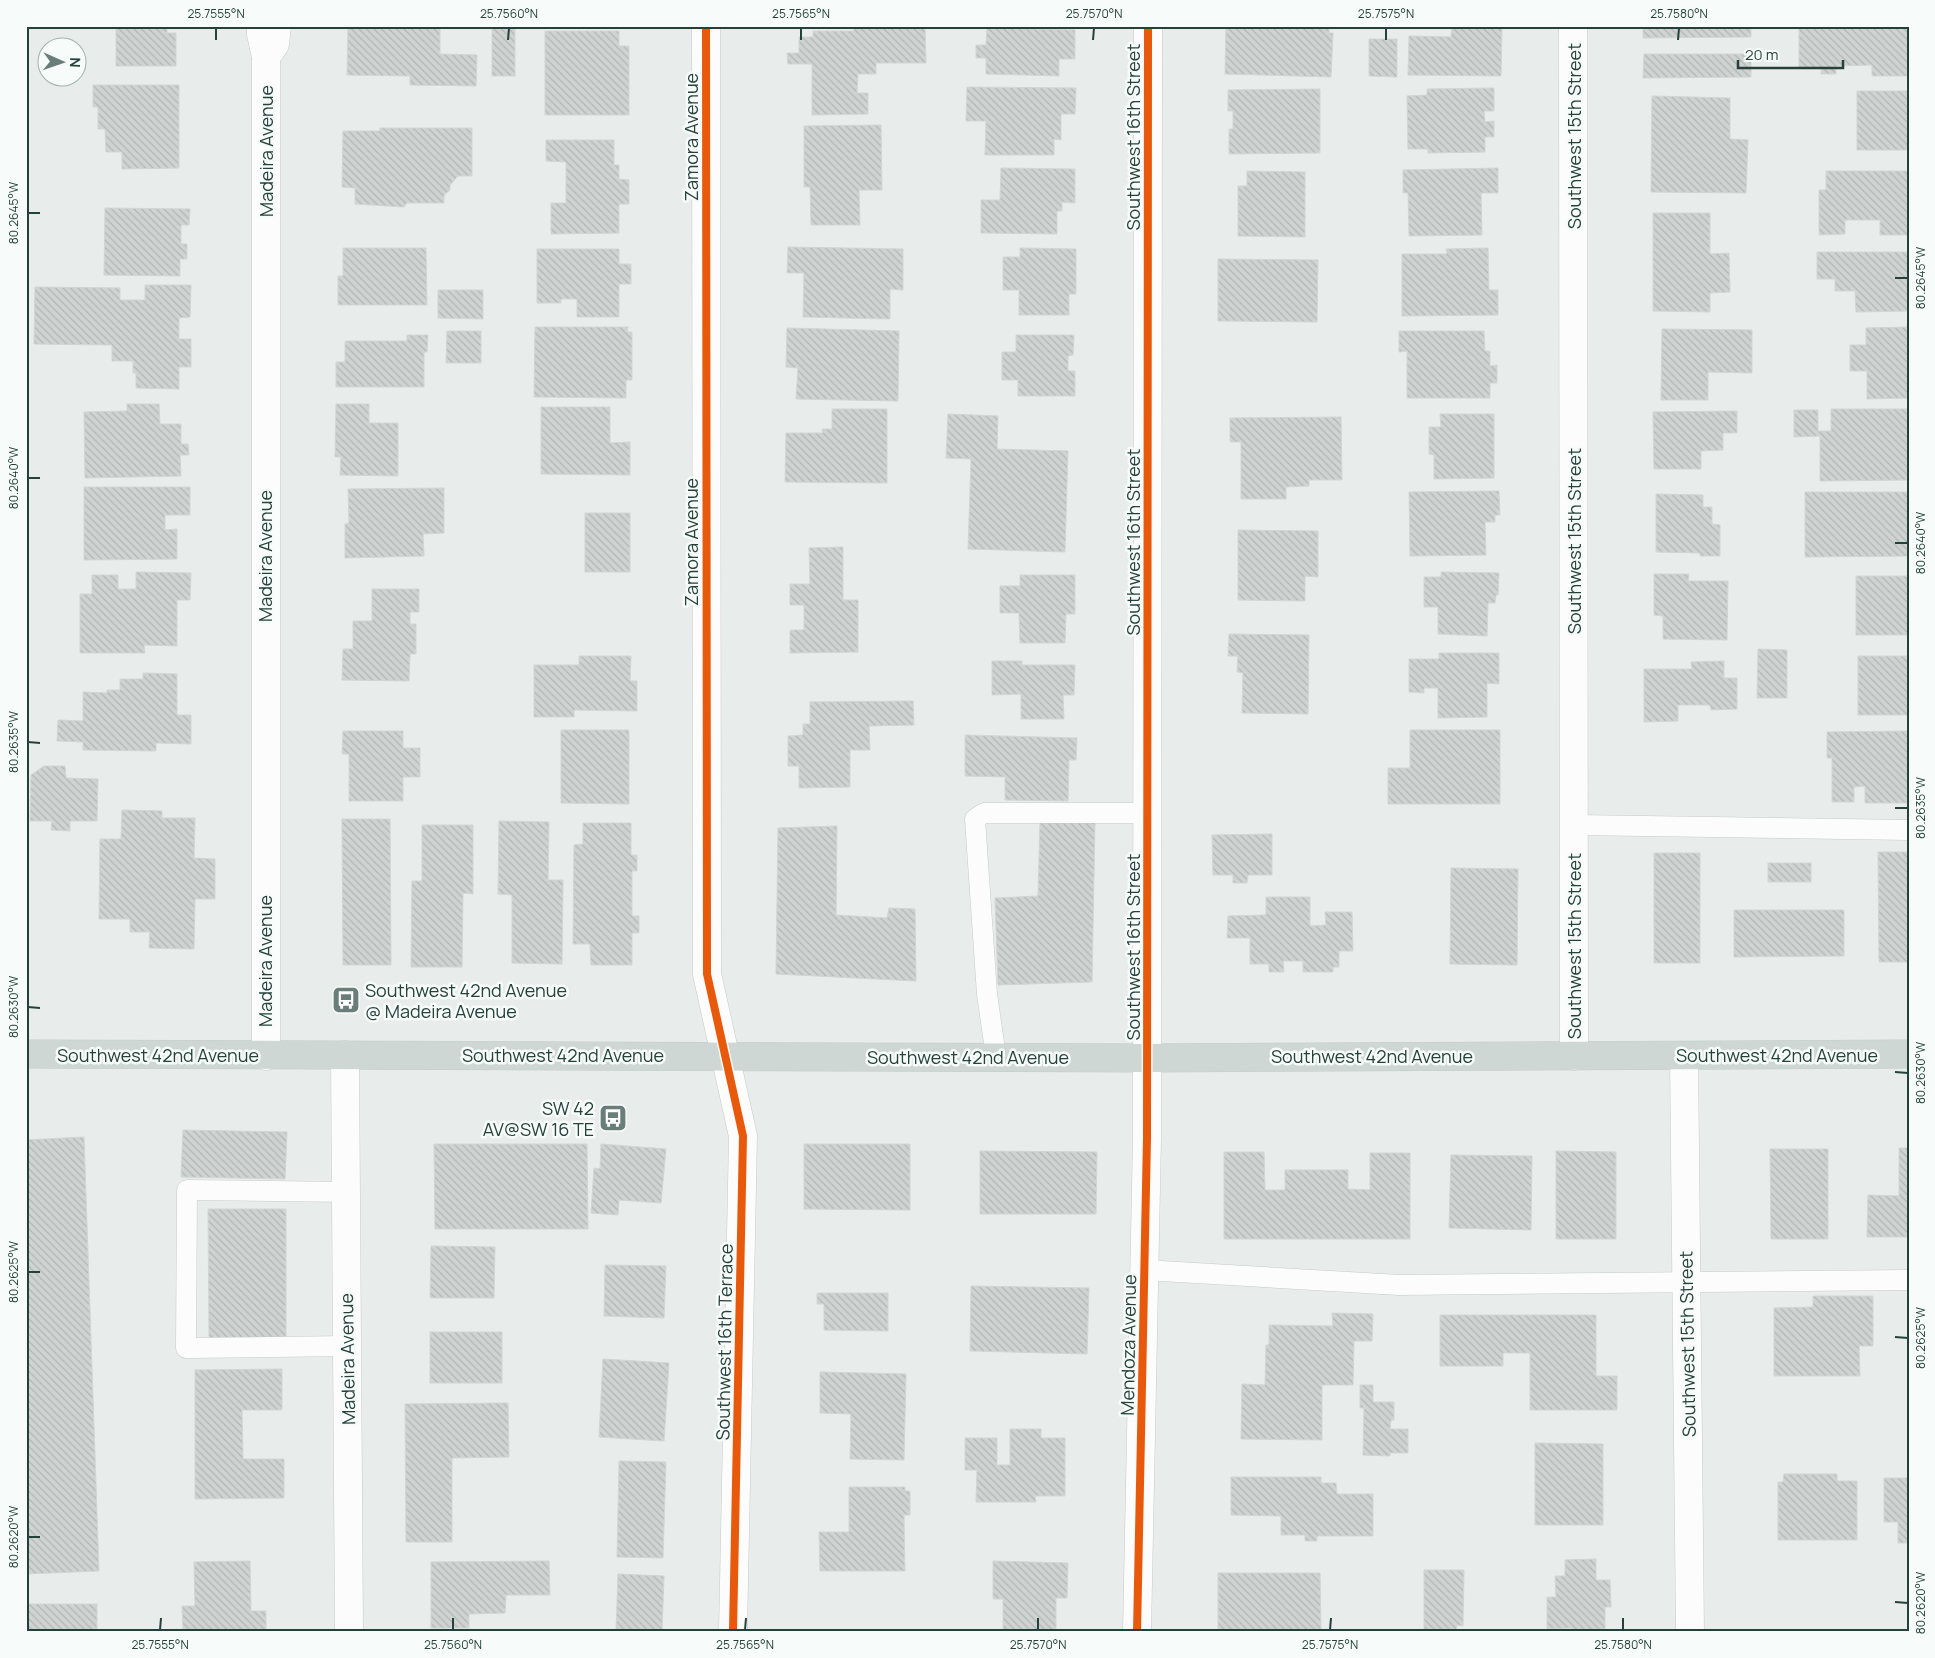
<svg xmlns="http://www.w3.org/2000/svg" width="1935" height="1658" font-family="Manrope,sans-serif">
<defs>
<pattern id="building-back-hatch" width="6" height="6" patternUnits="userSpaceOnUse" patternTransform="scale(1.25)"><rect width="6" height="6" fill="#cfd4d2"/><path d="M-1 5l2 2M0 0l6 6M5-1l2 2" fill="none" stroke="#b2b7b5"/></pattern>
</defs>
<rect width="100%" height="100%" fill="#e8edeb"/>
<!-- building -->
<g fill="url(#building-back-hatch)" stroke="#d1d6d4">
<polygon points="116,26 167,26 167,33 176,33 176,66 116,66"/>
<polygon points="348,26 440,26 440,54 477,55 476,86 410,85 410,76 347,75"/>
<rect x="492" y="26" width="23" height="50"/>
<polygon points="854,26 925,26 926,63 876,63 876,74 858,74 857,93 868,93 868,114 812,115 812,64 788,64 787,53 799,53 799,37 813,37 813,31 854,31"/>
<polygon points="1226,26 1329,26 1329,33 1333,33 1331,77 1225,74"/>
<polygon points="1452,26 1502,27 1501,76 1408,75 1409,36 1451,37"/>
<polygon points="1643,26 1751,26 1751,37 1643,38"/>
<polygon points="1799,26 1909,26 1909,76 1872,76 1872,65 1836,66 1836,74 1821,74 1822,68 1799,68"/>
<polygon points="987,28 1075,30 1075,59 1059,59 1059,76 986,74 986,58 976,58 976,45 986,45"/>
<polygon points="545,31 619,31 619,46 629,46 629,115 545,115"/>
<polygon points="1369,39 1397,39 1397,77 1369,76"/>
<polygon points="1644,54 1751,54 1751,77 1643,78"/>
<polygon points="93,85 179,85 179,168 122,169 122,152 106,152 105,129 98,129 98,107 93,107"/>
<polygon points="967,87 1076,88 1075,114 1061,114 1061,140 1054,139 1054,155 985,155 986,121 966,121"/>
<polygon points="1494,88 1494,111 1484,111 1485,122 1494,121 1494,137 1485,137 1485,152 1428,153 1428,149 1408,149 1407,96 1427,95 1427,89"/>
<polygon points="1320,89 1320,153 1229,154 1229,129 1233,129 1233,111 1228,111 1228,90"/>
<rect x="1857" y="91" width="52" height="59"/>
<polygon points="1652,96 1730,98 1730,139 1748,140 1746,193 1651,192"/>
<polygon points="881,125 882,190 859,190 860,225 811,225 810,187 804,187 804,126"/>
<polygon points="380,128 472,128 472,176 458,176 450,185 450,190 444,195 444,203 407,203 404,207 355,204 355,188 342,187 343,131 380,131"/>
<polygon points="546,140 614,140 614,165 619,165 619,179 629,180 629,204 619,204 619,233 551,234 551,203 566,203 566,162 546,161"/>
<polygon points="1001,168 1075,169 1075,203 1062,202 1062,211 1057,211 1057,234 981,233 981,200 1000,200"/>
<polygon points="1498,168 1498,193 1481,193 1482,235 1409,236 1408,193 1403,193 1403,170"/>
<polygon points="1247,171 1305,172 1305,237 1238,236 1238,186 1247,186"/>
<polygon points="1826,171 1909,171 1909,235 1880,235 1880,220 1845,220 1845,234 1819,235 1819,190 1826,190"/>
<polygon points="105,208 190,209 189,225 181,225 181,244 187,244 187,259 180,259 180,276 104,275"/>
<polygon points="1653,213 1710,213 1710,254 1729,253 1730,292 1710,293 1710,312 1653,311"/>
<polygon points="788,247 903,249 903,290 890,289 890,319 803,317 804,273 787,273"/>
<polygon points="343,248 426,248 427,305 338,305 338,276 343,276"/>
<polygon points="1020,248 1076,249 1076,294 1069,294 1069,315 1019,315 1019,290 1003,290 1003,257 1020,257"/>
<polygon points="1488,248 1489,290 1498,290 1498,315 1402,316 1402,254 1447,254 1446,249"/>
<polygon points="537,249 619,249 619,264 631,264 631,284 619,284 619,317 577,317 577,299 561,299 561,303 537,303"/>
<polygon points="1817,252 1909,252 1909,311 1856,312 1855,291 1835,291 1835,279 1817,279"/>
<polygon points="1218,259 1318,260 1317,322 1218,321"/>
<polygon points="145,285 191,285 190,317 179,318 179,339 191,339 191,367 179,367 179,389 136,388 136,373 133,373 133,361 112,361 112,345 34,344 35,287 120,288 120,300 145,300"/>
<polygon points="438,290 483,290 483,319 438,318"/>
<polygon points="535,327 628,327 627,332 632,332 632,380 626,380 626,398 534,397"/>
<polygon points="1909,327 1909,398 1867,399 1867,371 1850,371 1850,345 1866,345 1866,328"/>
<polygon points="787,328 899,331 898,401 796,399 798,368 786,367"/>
<polygon points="1662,329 1752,330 1752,373 1708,372 1708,400 1661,400"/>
<polygon points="447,331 481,331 481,363 446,363"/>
<polygon points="1399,331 1484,331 1485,351 1490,351 1490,366 1497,365 1497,383 1490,383 1490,398 1407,398 1407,351 1399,352"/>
<polygon points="407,335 428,335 427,352 424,352 424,387 336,387 336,362 345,362 345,341 407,341"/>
<polygon points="1016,335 1074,335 1073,355 1068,356 1068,371 1075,371 1075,396 1018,396 1018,380 1002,380 1002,352 1016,352"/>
<polygon points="127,404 159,404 160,424 181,424 181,444 188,444 189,455 180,455 181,476 85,478 84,412 127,411"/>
<polygon points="336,404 369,404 369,423 398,423 398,476 340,475 341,457 335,457"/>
<polygon points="541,407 610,407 610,443 630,442 630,475 541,474"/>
<polygon points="832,409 887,409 887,483 785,482 786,433 823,433 822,429 832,429"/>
<polygon points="1831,409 1909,409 1909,480 1820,481 1820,436 1794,437 1794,410 1818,410 1818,431 1831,431"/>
<polygon points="1737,411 1737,433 1723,433 1723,450 1701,451 1701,469 1654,469 1653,412"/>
<polygon points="948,414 998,416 997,449 1068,451 1065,552 968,549 971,459 946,458"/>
<polygon points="1440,414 1494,414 1494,478 1434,479 1434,455 1429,454 1429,427 1441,427"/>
<polygon points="1341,417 1342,480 1309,480 1309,486 1286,487 1286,499 1241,499 1241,442 1230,442 1230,418"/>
<polygon points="84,487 190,487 190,515 165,515 165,530 177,529 177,559 84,560"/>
<polygon points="444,488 444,533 423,534 424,556 345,558 345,524 349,523 348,489"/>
<polygon points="1499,491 1500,515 1495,515 1495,522 1485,522 1486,555 1410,556 1409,492"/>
<polygon points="1805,492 1909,492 1909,556 1805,557"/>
<polygon points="1656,494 1703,495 1703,507 1712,507 1712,524 1720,525 1720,556 1700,556 1700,553 1656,552"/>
<rect x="585" y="513" width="45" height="59"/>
<polygon points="1238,530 1318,531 1318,577 1305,576 1305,601 1238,600"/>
<polygon points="843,547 843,600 858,600 858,652 790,653 790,630 804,630 804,605 790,605 790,584 810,584 809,548"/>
<polygon points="136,572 191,573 190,600 177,600 177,646 144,645 145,653 80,653 80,594 92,594 92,575 118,575 118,589 136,589"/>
<polygon points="1441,572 1499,573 1498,595 1496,595 1495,603 1488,603 1487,636 1438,634 1438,607 1424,607 1424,577 1441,577"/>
<polygon points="1654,574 1689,574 1688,581 1728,581 1727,640 1663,639 1663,616 1654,615"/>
<polygon points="1020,575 1075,575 1075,614 1066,614 1065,643 1020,643 1019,613 1000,613 1000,586 1020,586"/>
<rect x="1856" y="576" width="53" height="59"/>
<polygon points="372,589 419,589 419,612 410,612 410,624 416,624 416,654 410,654 409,681 342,680 343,649 353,649 353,621 372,621"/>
<polygon points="1229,634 1309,635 1308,714 1242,713 1243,673 1237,672 1238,656 1228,656"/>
<polygon points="1758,649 1787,650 1787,698 1757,698"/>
<polygon points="1439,653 1499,653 1499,684 1487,683 1487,717 1438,718 1438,688 1424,688 1424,693 1409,692 1409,659 1439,659"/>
<polygon points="579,656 631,656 630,681 637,681 637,711 574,710 574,717 534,717 534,665 579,665"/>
<rect x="1858" y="656" width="51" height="59"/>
<polygon points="992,661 1022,661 1022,665 1075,665 1074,695 1063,695 1064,719 1021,719 1021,694 992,695"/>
<polygon points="1724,661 1724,678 1737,678 1737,709 1711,710 1710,705 1678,705 1678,721 1644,722 1644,669 1692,669 1691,662"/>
<polygon points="143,673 177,674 177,715 191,715 191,744 156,743 156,751 83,750 83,742 57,741 58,720 83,721 83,692 107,693 107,690 120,690 120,679 143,679"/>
<polygon points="913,701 914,725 869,726 870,750 850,750 850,787 799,788 799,766 788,766 788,736 803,735 803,724 810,724 810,702"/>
<polygon points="561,730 629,730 629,804 561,803"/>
<polygon points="1410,730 1500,730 1500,804 1388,804 1388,768 1410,768"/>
<polygon points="343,731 403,731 403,748 420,748 420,777 403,777 403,801 349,801 349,754 342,754"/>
<polygon points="1909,731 1909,803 1865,803 1865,786 1854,787 1854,802 1832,802 1832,758 1827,758 1827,732"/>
<polygon points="965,735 1077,738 1076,760 1069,760 1068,801 1005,800 1005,777 965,776"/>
<polygon points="44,766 65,766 66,778 98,779 97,821 70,821 70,831 51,830 52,821 30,821 31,775"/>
<polygon points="122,810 162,811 162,818 195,818 194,858 215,859 215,899 195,899 194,949 149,948 150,932 130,932 130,919 99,919 100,839 121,839"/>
<polygon points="342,819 390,819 391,965 343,965"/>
<polygon points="1095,820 1092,982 998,985 995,898 1038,896 1040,821"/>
<polygon points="499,821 549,822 548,880 563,880 562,964 512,963 512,895 498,894"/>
<polygon points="583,823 631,823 631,855 637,855 637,871 632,871 632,916 639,916 639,933 632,933 632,965 591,965 590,944 573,944 574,845 583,844"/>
<polygon points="422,825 473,825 473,894 463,893 462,967 411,967 412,881 422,881"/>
<polygon points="837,826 836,915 887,918 889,908 915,909 916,981 776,974 778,828"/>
<polygon points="1272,834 1272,875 1248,875 1247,883 1233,883 1233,875 1213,875 1212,835"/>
<polygon points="1878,852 1909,852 1909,962 1879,962"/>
<rect x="1654" y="853" width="46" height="110"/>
<rect x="1768" y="863" width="43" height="19"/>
<polygon points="1451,868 1518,869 1517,965 1450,964"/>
<polygon points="1266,897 1310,897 1310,926 1326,925 1325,912 1352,912 1353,951 1339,951 1339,967 1333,967 1333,972 1303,972 1303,961 1283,961 1284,972 1269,972 1269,964 1250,964 1250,938 1227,938 1228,916 1266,915"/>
<polygon points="1734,910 1844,910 1844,956 1734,957"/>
<polygon points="183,1130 287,1132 285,1179 181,1177"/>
<polygon points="84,1137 99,1571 26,1574 26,1140"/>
<polygon points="434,1144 587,1144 588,1229 435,1229"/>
<polygon points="601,1144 666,1149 661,1203 619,1200 618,1215 591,1213 594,1168 600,1169"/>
<polygon points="804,1144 910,1144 910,1210 804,1209"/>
<polygon points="1899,1148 1909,1148 1909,1237 1867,1237 1868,1195 1899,1196"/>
<polygon points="1770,1149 1828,1149 1828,1239 1771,1239"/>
<polygon points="980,1151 1097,1152 1096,1214 980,1214"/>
<polygon points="1556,1151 1616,1152 1616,1239 1556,1239"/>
<polygon points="1224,1152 1264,1152 1265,1190 1285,1190 1285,1170 1348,1170 1348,1189 1370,1190 1370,1153 1410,1153 1410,1239 1224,1239"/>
<polygon points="1451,1155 1532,1156 1531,1230 1449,1228"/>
<polygon points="208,1209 286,1209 286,1338 209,1338"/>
<polygon points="431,1246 495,1247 494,1298 430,1298"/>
<polygon points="605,1265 666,1266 664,1318 604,1316"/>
<polygon points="971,1286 1089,1288 1087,1354 970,1351"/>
<polygon points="817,1293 888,1293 888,1331 824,1330 824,1304 817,1304"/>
<polygon points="1813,1296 1873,1296 1873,1346 1859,1346 1860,1376 1774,1376 1774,1308 1813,1307"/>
<polygon points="1332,1313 1373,1314 1372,1341 1354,1341 1353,1385 1322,1385 1322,1440 1241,1439 1242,1384 1265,1385 1266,1345 1269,1345 1269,1325 1333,1326"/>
<polygon points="1440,1315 1596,1315 1596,1376 1617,1376 1617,1410 1530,1410 1530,1353 1503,1353 1503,1366 1440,1366"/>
<rect x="430" y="1332" width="72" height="51"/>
<polygon points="603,1359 669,1363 664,1441 599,1437"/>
<polygon points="282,1369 282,1410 242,1410 243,1459 284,1459 284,1498 195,1499 195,1370"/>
<polygon points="820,1372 906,1374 904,1460 850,1459 851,1414 820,1413"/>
<polygon points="1360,1385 1373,1385 1373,1402 1394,1402 1394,1420 1391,1420 1390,1429 1408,1429 1408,1453 1390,1453 1390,1456 1363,1455 1364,1408 1360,1408"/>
<polygon points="508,1403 509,1457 452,1458 452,1542 406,1542 405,1404"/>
<polygon points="1010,1429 1041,1429 1041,1438 1065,1438 1065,1496 1035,1496 1036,1502 976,1502 977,1470 965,1470 965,1438 997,1438 997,1465 1010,1465"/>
<polygon points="1535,1443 1603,1444 1603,1525 1535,1525"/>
<polygon points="619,1461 666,1462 663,1558 617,1557"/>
<polygon points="1784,1474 1837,1474 1837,1481 1857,1481 1857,1540 1778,1540 1778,1482 1783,1482"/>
<polygon points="1231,1477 1321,1477 1321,1483 1336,1483 1337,1494 1373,1494 1373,1536 1317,1536 1317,1541 1305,1541 1305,1535 1281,1535 1281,1516 1231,1515"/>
<polygon points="1884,1478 1909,1478 1909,1543 1898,1543 1898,1522 1884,1522"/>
<polygon points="849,1487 905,1487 905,1491 910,1491 910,1515 904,1515 905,1571 820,1571 819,1532 849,1532"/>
<polygon points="1596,1559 1596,1580 1610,1580 1611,1607 1605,1607 1605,1632 1572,1632 1572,1628 1547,1629 1547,1597 1556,1597 1555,1576 1565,1576 1565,1560"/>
<polygon points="250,1561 251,1611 266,1611 266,1632 183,1632 182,1606 195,1606 194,1562"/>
<polygon points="549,1561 550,1595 506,1595 505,1613 469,1614 469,1628 431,1628 431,1562"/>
<polygon points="993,1561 1068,1563 1067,1598 1056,1598 1056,1632 1003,1630 1003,1599 993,1599"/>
<polygon points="1424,1570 1464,1570 1463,1626 1457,1625 1456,1632 1424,1632"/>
<polygon points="1218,1573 1320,1573 1321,1632 1218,1632"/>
<polygon points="618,1574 664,1576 662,1632 616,1632"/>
<rect x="26" y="1604" width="71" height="28"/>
</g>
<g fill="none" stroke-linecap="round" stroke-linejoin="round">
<defs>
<g id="lane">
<polyline points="1575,825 1909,830"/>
<polyline points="996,1057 987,994 975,819 984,813 1149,813"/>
<polyline points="345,1192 187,1190 186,1348 348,1346"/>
<polyline points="1144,1270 1399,1285 1909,1280"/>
</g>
<g id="street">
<polyline points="261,26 261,34 266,57 275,44 277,26"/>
<polyline points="706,26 707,974 743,1136 733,1632"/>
<polyline points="1573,26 1574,1056"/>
<polyline points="345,1055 349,1632"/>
<polyline points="266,1056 266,57"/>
<polyline points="1684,1056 1690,1632"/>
<polyline points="1137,1632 1147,1138 1148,26"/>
</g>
<polyline id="primary" points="26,1054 1147,1058 1909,1054"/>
</defs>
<!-- lane casing -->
<use href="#lane" stroke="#c5cac8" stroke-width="21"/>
<!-- street casing -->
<use href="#street" stroke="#c5cac8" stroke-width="29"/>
<!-- primary casing -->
<use href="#primary" stroke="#c3ccc9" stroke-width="29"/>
<!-- lane -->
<use href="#lane" stroke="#fcfcfc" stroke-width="20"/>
<!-- street -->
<use href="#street" stroke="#fcfcfc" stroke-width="28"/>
<!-- primary -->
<use href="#primary" stroke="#cfd7d5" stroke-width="28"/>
<defs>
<g id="cycleway">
<polyline points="706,26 707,974 743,1136 733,1632"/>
<polyline points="1137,1632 1147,1138 1148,26"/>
</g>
</defs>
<!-- cycleway casing -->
<use href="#cycleway" stroke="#f7fbf9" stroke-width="11"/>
<!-- cycleway -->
<use href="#cycleway" stroke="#e8590c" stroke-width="8"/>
</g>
<!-- ticks -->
<path fill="none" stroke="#24423a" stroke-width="2" d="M216 40V28M508 40 509 28M801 40V28M1093 40 1094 28M1386 40V28M1678 40 1679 28M28 213H40M1895 278H1908M28 478H40M1895 543H1908M28 742 40 743M1895 808H1908M28 1007 40 1008M1895 1072 1908 1073M28 1272H40M1895 1337 1908 1338M28 1537H40M1895 1602 1908 1603M160 1630 161 1618M453 1630V1618M745 1630 746 1618M1038 1630V1618M1330 1630 1331 1618M1623 1630V1618"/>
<!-- icons -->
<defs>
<symbol id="bus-square" viewBox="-11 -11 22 22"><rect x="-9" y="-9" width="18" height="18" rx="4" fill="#697e78" stroke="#f7fbf9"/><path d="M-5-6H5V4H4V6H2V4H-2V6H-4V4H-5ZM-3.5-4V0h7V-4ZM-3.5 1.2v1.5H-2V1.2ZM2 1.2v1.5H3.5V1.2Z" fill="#fff"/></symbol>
</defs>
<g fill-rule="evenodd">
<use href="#bus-square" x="330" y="984" width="32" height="32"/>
<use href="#bus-square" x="597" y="1102" width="32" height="32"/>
</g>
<g text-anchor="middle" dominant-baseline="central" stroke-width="5" stroke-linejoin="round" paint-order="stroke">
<!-- street labels -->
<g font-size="18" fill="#24423a" stroke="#f7fbf9">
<text transform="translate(1574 136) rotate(-90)">Southwest 15th Street</text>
<text transform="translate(691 137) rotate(-90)">Zamora Avenue</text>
<text transform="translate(1133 137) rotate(-90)">Southwest 16th Street</text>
<text transform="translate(266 151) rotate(-90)">Madeira Avenue</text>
<text transform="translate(1574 541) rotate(-90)">Southwest 15th Street</text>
<text transform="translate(691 542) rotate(-90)">Zamora Avenue</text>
<text transform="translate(1133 542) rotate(-90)">Southwest 16th Street</text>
<text transform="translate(265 556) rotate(-90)">Madeira Avenue</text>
<text transform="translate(1574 946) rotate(-90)">Southwest 15th Street</text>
<text transform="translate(1133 947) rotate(-90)">Southwest 16th Street</text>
<text transform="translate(265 961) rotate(-90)">Madeira Avenue</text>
<text x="158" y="1055">Southwest 42nd Avenue</text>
<text x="563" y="1055">Southwest 42nd Avenue</text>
<text x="1777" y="1055">Southwest 42nd Avenue</text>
<text x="1372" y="1056">Southwest 42nd Avenue</text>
<text x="968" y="1057">Southwest 42nd Avenue</text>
<text transform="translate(724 1342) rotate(-89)">Southwest 16th Terrace</text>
<text transform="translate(1687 1344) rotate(-91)">Southwest 15th Street</text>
<text transform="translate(1128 1345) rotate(-89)">Mendoza Avenue</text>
<text transform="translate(347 1359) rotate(-91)">Madeira Avenue</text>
</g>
<!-- poi labels -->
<g font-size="18" fill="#24423a" stroke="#f7fbf9" text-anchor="start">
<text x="365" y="990">Southwest 42nd Avenue<tspan x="365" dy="21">@ Madeira Avenue</tspan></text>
<text x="594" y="1108" text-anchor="end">SW 42<tspan x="594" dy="21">AV@SW 16 TE</tspan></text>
</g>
</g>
<!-- border -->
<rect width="1935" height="1658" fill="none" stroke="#f7fbf9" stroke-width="55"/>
<!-- north arrow -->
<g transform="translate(62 62) rotate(92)"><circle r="24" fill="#f7fbf9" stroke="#a3b1ad"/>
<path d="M0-4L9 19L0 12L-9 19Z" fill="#697e78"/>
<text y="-8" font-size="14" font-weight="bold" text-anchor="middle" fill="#24423a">N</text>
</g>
<!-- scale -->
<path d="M1738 60v8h105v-8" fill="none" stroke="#24423a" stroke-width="2.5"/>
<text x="1745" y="60" font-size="15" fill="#24423a" stroke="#f7fbf9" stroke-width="4" paint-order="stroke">20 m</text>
<rect x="28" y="28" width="1880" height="1602" fill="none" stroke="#24423a" stroke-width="2"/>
<g font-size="12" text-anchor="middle" fill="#24423a">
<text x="216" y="18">25.7555°N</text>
<text x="509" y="18">25.7560°N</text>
<text x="801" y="18">25.7565°N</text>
<text x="1094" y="18">25.7570°N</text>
<text x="1386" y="18">25.7575°N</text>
<text x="1679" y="18">25.7580°N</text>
<text transform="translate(14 213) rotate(-90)" y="4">80.2645°W</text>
<text transform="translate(1921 278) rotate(-90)" y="4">80.2645°W</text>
<text transform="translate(14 478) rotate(-90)" y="4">80.2640°W</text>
<text transform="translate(1921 543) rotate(-90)" y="4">80.2640°W</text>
<text transform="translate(14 742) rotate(-90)" y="4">80.2635°W</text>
<text transform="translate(1921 808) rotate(-90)" y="4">80.2635°W</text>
<text transform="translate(14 1007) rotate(-90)" y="4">80.2630°W</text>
<text transform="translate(1921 1073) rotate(-90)" y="4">80.2630°W</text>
<text transform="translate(14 1272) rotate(-90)" y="4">80.2625°W</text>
<text transform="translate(1921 1338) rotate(-90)" y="4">80.2625°W</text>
<text transform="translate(14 1537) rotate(-90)" y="4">80.2620°W</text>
<text transform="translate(1921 1603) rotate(-90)" y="4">80.2620°W</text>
<text x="160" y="1649">25.7555°N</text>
<text x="453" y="1649">25.7560°N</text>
<text x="745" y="1649">25.7565°N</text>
<text x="1038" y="1649">25.7570°N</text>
<text x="1330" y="1649">25.7575°N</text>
<text x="1623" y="1649">25.7580°N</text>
</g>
</svg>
